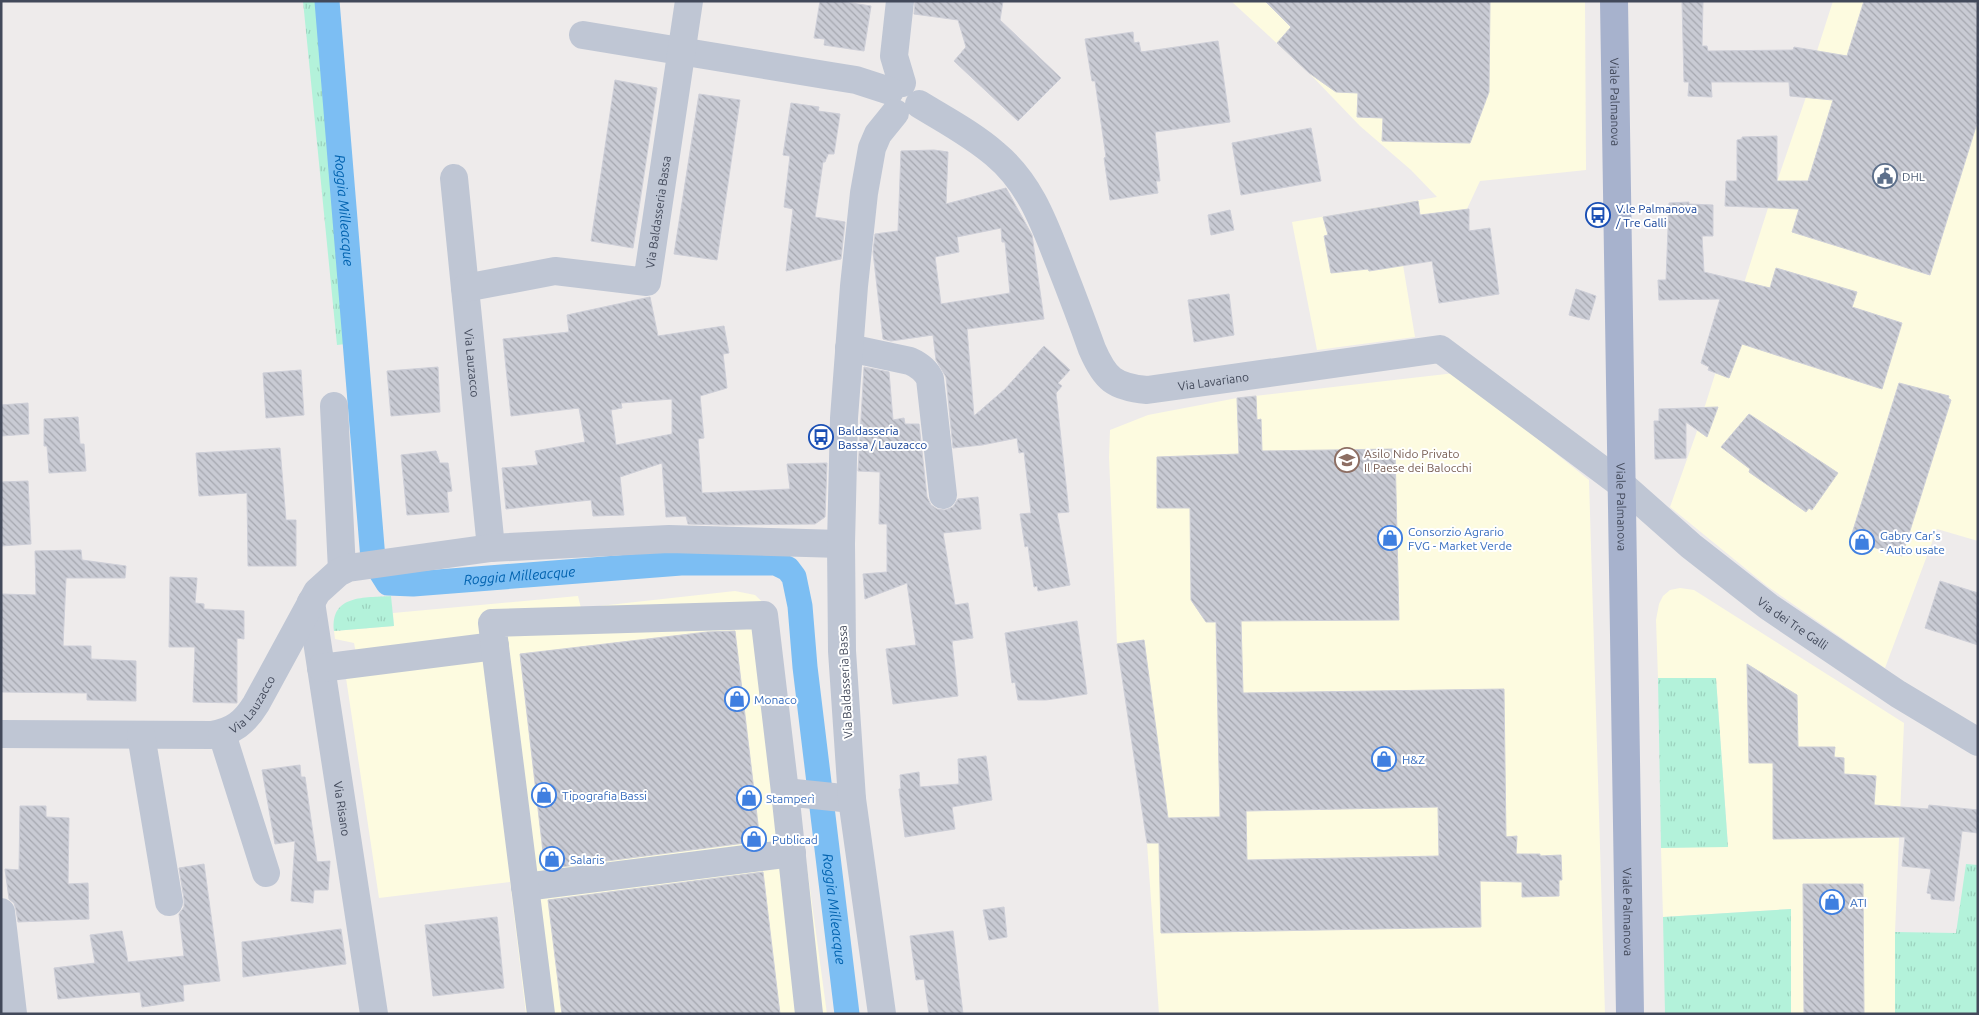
<svg xmlns="http://www.w3.org/2000/svg" width="1979" height="1015" font-family="Ubuntu,sans-serif">
<defs>
<pattern id="grass-tufts" width="24" height="20" patternUnits="userSpaceOnUse" patternTransform="scale(1.25)"><rect width="24" height="20" fill="#b3f2da"/><path d="M3 7l-1-3M5 7V3M7 7l1-3M15 17l-1-3M17 17v-4M19 17l1-3" fill="none" stroke="#9bd1bd"/></pattern>
<pattern id="building-back-hatch" width="6" height="6" patternUnits="userSpaceOnUse" patternTransform="scale(1.25)"><rect width="6" height="6" fill="#c9cbd4"/><path d="M-1 5l2 2M0 0l6 6M5-1l2 2" fill="none" stroke="#a5a7af"/></pattern>
</defs>
<rect width="100%" height="100%" fill="#eeebeb"/>
<!-- commercial -->
<g fill="#fdfbe0">
<polygon points="1231,1 1585,1 1586,170 1480,181 1460,224 1403,265 1415,337 1317,350 1292,222 1437,197 1411,170 1360,126 1309,73"/>
<polygon points="1833,1 1978,1 1978,541 1937,529 1885,668 1767,586 1670,507 1696,434 1768,208 1806,97 1817,51"/>
<polygon points="1455,373 1589,480 1605,1014 1159,1014 1147,843 1117,644 1109,457 1110,430 1148,415 1237,398"/>
<polygon points="1680,588 1694,590 1904,723 1895,932 1895,1014 1791,1014 1790,909 1663,917 1661,848 1728,846 1716,679 1658,678 1656,620 1659,604 1663,596 1670,590"/>
<polygon points="735,591 755,595 770,609 773,616 827,1014 526,1014 510,882 379,898 346,678 358,663 354,643 335,639 334,631 394,626 393,613 578,596 581,608"/>
</g>
<!-- grass -->
<g fill="url(#grass-tufts)">
<polygon points="303,1 338,1 363,342 337,345"/>
<path d="M391 596 394 626 334 631C330 594 365 598 391 596Z"/>
<polygon points="1658,678 1716,678 1728,847 1661,848"/>
<polygon points="1966,864 1978,865 1978,1014 1895,1014 1895,932 1956,933"/>
<polygon points="1791,909 1791,1014 1665,1014 1663,917"/>
</g>
<g fill="none" stroke-linecap="round" stroke-linejoin="round">
<!-- canal -->
<path stroke="#7cbef3" stroke-width="25" id="s1" d="M327 1 373 559 388 583 413 584 681 563H776L788 569 794 577 800 606 805 667 847 1014"/>
</g>
<!-- building -->
<g fill="url(#building-back-hatch)" stroke="#cecfd8" fill-rule="evenodd">
<polygon points="820,1 839,1 871,6 864,51 824,45 825,39 814,38"/>
<polygon points="915,1 1003,1 1000,20 1061,78 1018,121 954,61 966,47 958,20 914,14"/>
<polygon points="1265,1 1490,1 1489,92 1470,143 1382,141 1383,118 1357,117 1358,93 1336,92 1309,73 1277,43 1291,27"/>
<polygon points="1682,1 1703,1 1702,46 1707,46 1708,51 1793,50 1794,47 1847,56 1864,1 1978,1 1978,120 1930,275 1792,232 1799,209 1725,206 1726,181 1737,181 1737,140 1742,139 1742,137 1777,136 1777,181 1808,181 1833,100 1790,96 1789,82 1711,82 1712,97 1688,96 1689,82 1684,82"/>
<polygon points="1133,32 1134,43 1139,42 1141,52 1218,41 1230,122 1155,132 1160,181 1156,181 1158,193 1110,200 1104,158 1106,157 1095,81 1092,81 1085,39"/>
<polygon points="615,80 657,88 633,248 591,241"/>
<polygon points="699,94 740,100 717,260 674,254"/>
<polygon points="791,103 819,107 818,111 840,114 834,154 828,154 825,162 823,162 815,217 845,222 841,259 786,271 793,209 784,207 790,156 783,155"/>
<polygon points="1311,128 1321,181 1241,195 1232,143"/>
<path d="M934 150 948 152 946 204 1006 188 1032 235 1044 319 967 329 974 416 1005 389 1044 346 1070 370 1058 383 1062 386 1056 393 1069 512 1057 513 1070 585 1038 591 1037 586 1034 587 1028 546 1025 547 1020 514 1031 513 1024 452 1019 453 1017 438 982 445 953 448 946 377 936 360 933 335 891 341 883 339 873 252 875 234 898 231 901 151ZM1001 228 1002 242H1005L1010 293 941 304 935 257 959 252 957 237Z"/>
<polygon points="1418,201 1420,215 1469,209 1469,231 1490,228 1499,294 1439,303 1432,261 1369,271 1368,269 1331,273 1324,236 1328,235 1323,217"/>
<polygon points="1689,202 1689,204 1713,205 1713,236 1702,236 1704,272 1770,288 1776,268 1857,292 1852,307 1902,323 1882,389 1742,344 1729,378 1708,370 1709,367 1701,363 1720,299 1659,300 1658,280 1666,280 1669,203"/>
<polygon points="1230,210 1234,230 1211,235 1208,215"/>
<polygon points="1576,289 1596,296 1589,320 1569,315"/>
<polygon points="1229,294 1234,335 1194,342 1188,300"/>
<path d="M650 297 658 336 724 326 729 353 723 354 727 388 700 396 704 438 698 439 702 493 790 489 787 464 827 463 825 517 815 524 726 525 688 524 686 516 666 517 662 463 620 477 624 515 593 516 591 500 506 509 502 468 538 465 535 451 585 442 579 408 511 416 503 339 569 332 567 315ZM672 399V434L616 445 611 410 622 408 621 403Z"/>
<polygon points="438,367 440,412 391,416 387,371"/>
<polygon points="864,367 889,372 893,420 904,418 905,424 919,424 927,497 931,505 937,509 945,510 953,507 958,499 978,497 981,529 943,533 955,605 968,603 973,638 952,641 958,696 893,704 886,649 916,645 907,583 865,599 863,574 887,572 887,524 879,524 880,472 858,471"/>
<polygon points="301,370 304,415 266,418 263,373"/>
<polygon points="1899,383 1949,396 1948,398 1951,400 1902,556 1850,540"/>
<path d="M1256 396 1257 420 1261 419 1262 451 1395 449 1399 620 1241 621 1243 693 1504 689 1506 837 1517 836 1516 854H1540V856L1561 855 1562 880H1559V896L1522 897V882L1480 881 1481 927 1161 933 1159 843H1147L1117 644 1144 640 1168 818 1220 817 1216 622H1206L1191 600 1190 508H1157V457L1239 454 1237 398ZM1438 807 1439 856 1247 860 1246 811Z"/>
<polygon points="28,403 29,434 1,436 1,405"/>
<polygon points="1718,407 1707,437 1686,422 1686,458 1655,459 1654,421 1659,421 1659,409"/>
<polygon points="1749,414 1838,473 1812,510 1809,508 1806,512 1749,472 1750,469 1721,447"/>
<polygon points="78,417 80,444 84,444 86,471 49,473 47,446 44,446 44,419"/>
<polygon points="280,448 286,520 296,520 296,566 248,566 247,493 199,496 196,453"/>
<polygon points="436,451 440,463 448,463 452,491 447,492 449,512 407,515 401,455"/>
<polygon points="28,481 31,544 1,546 1,482"/>
<polygon points="81,550 82,560 126,566 125,578 66,578 63,646 91,646 91,659 136,661 136,701 87,700 87,693 1,692 1,594 36,595 35,551"/>
<polygon points="170,577 197,578 195,603 204,604 204,609 244,611 244,639 237,638 237,703 193,702 195,647 169,647"/>
<polygon points="1940,581 1978,593 1978,645 1925,628"/>
<polygon points="1077,621 1087,694 1046,700 1018,700 1015,682 1012,683 1005,633"/>
<polygon points="735,631 760,841 545,869 520,654 707,632"/>
<polygon points="1747,664 1797,695 1798,747 1835,747 1834,757 1844,758 1844,774 1876,776 1874,805 1928,809 1929,805 1978,810 1978,833 1962,831 1954,901 1931,899 1931,894 1927,893 1931,869 1902,866 1905,837 1773,839 1773,763 1749,763"/>
<polygon points="986,756 992,800 952,807 955,829 905,837 899,789 901,789 900,775 919,772 920,787 959,784 958,759"/>
<polygon points="300,765 301,777 305,777 317,862 330,861 328,890 314,890 313,903 291,901 295,841 275,844 262,770"/>
<polygon points="20,806 46,806 46,817 69,818 68,884 88,883 89,919 18,922 16,910 14,903 9,899 5,869 19,870"/>
<polygon points="204,864 220,981 183,985 184,1001 142,1007 140,992 58,999 54,968 95,963 90,935 122,931 128,962 184,956 179,914 184,907 184,899 179,868"/>
<polygon points="763,872 780,1014 562,1014 548,900"/>
<polygon points="1803,884 1863,884 1864,1014 1804,1014"/>
<polygon points="1004,907 1007,937 989,940 983,910"/>
<polygon points="497,917 504,988 433,996 425,925"/>
<polygon points="341,929 346,964 243,977 242,942"/>
<polygon points="953,931 963,1014 929,1014 924,979 916,980 910,936"/>
</g>
<g fill="none" stroke-linecap="round" stroke-linejoin="round">
<!-- minor -->
<g stroke="#bfc6d4" stroke-width="28">
<polyline points="900,1 894,56 902,83"/>
<polyline points="583,35 831,76 856,80 890,91"/>
<path id="s2" d="M919 104C945 120 972 134 995 154 1030 183 1044 223 1060 264 1071 292 1082 321 1092 349 1105 379 1114 387 1147 390L1440 349 1621 484 1691 546 1769 607 1898 694 1978 742"/>
<path id="s3" d="M454 178 491 548"/>
<path id="s4" d="M465 288 555 271 647 282 689 1"/>
<path d="M849 348 910 361C919 365 926 370 930 379L943 495"/>
<polyline points="334,406 342,570"/>
<path id="s5" d="M311 602 374 1014"/>
<polyline points="321,668 495,646"/>
<path id="s6" d="M1 734 211 735C233 732 245 722 256 704L317 592 338 573 348 568 491 548 669 539 841 544"/>
<polyline points="222,734 266,873"/>
<polyline points="141,735 169,902"/>
<polyline points="525,887 792,853"/>
<polyline points="1,912 13,1014"/>
<polyline points="541,1014 492,623 764,615 785,792"/>
<polyline points="809,1014 785,792 852,799"/>
<polyline points="882,1014 852,799 842,651 841,544 844,418 854,286 864,193 872,148 878,134 895,113"/>
</g>
<!-- major -->
<path stroke="#a7b2cd" stroke-width="28" id="s7" d="M1614 1 1630 1014"/>
</g>
<!-- icons -->
<defs>
<symbol id="civic-ring" viewBox="-11 -11 22 22"><circle r="9.5" fill="#fff" stroke="#5c6f8a" stroke-width="1.5"/><path d="M-.6-6.5H3V-4.5H.6V-3L4-1V1h2V6H-6V1h2V-1L-.6-3ZM-1.2 2.5V6h2.4V2.5Z" fill="#5c6f8a"/></symbol>
<symbol id="bus-ring" viewBox="-11 -11 22 22"><circle r="9.5" fill="#fff" stroke="#1a4fb4" stroke-width="1.5"/><path d="M-5-6H5V4H4V6H2V4H-2V6H-4V4H-5ZM-3.5-4V0h7V-4ZM-3.5 1.2v1.5H-2V1.2ZM2 1.2v1.5H3.5V1.2Z" fill="#1a4fb4"/></symbol>
<symbol id="school-ring" viewBox="-11 -11 22 22"><circle r="9.5" fill="#fff" stroke="#8d6e63" stroke-width="1.5"/><path d="M0-5L7-2L0 1L-7-2ZM-4 1L0 2.5L4 1V4Q0 6-4 4Z" fill="#8d6e63"/></symbol>
<symbol id="shop-ring" viewBox="-11 -11 22 22"><circle r="9.5" fill="#fff" stroke="#3f7fe0" stroke-width="1.5"/><path d="M-5-2.5h2.3a2.7 3.5 0 0 1 5.4 0H5L5.5 6h-11ZM-1.5-2.5h3a1.5 2.3 0 0 0-3 0Z" fill="#3f7fe0"/></symbol>
</defs>
<g fill-rule="evenodd">
<use href="#civic-ring" x="1871" y="162" width="28" height="28"/>
<use href="#bus-ring" x="1584" y="201" width="28" height="28"/>
<use href="#bus-ring" x="807" y="423" width="28" height="28"/>
<use href="#school-ring" x="1333" y="446" width="28" height="28"/>
<use href="#shop-ring" x="1376" y="524" width="28" height="28"/>
<use href="#shop-ring" x="1848" y="528" width="28" height="28"/>
<use href="#shop-ring" x="723" y="685" width="28" height="28"/>
<use href="#shop-ring" x="1370" y="745" width="28" height="28"/>
<use href="#shop-ring" x="530" y="781" width="28" height="28"/>
<use href="#shop-ring" x="735" y="784" width="28" height="28"/>
<use href="#shop-ring" x="740" y="825" width="28" height="28"/>
<use href="#shop-ring" x="538" y="845" width="28" height="28"/>
<use href="#shop-ring" x="1818" y="888" width="28" height="28"/>
</g>
<g text-anchor="middle" dominant-baseline="central" stroke-width="4" stroke-linejoin="round" paint-order="stroke">
<!-- street labels -->
<g font-size="12" fill="#42495a" stroke="#fff">
<text stroke="none"><textPath href="#s7" startOffset="101">Viale Palmanova</textPath></text>
<text stroke="none"><textPath href="#s4" startOffset="255">Via Baldasseria Bassa</textPath></text>
<text stroke="none"><textPath href="#s3" startOffset="186">Via Lauzacco</textPath></text>
<text stroke="none"><textPath href="#s2" startOffset="452">Via Lavariano</textPath></text>
<text stroke="none"><textPath href="#s7" startOffset="506">Viale Palmanova</textPath></text>
<text stroke="none"><textPath href="#s2" startOffset="1128">Via dei Tre Galli</textPath></text>
<text transform="translate(845 682) rotate(-93)">Via Baldasseria Bassa</text>
<text stroke="none"><textPath href="#s6" startOffset="264">Via Lauzacco</textPath></text>
<text stroke="none"><textPath href="#s5" startOffset="209">Via Risano</textPath></text>
<text stroke="none"><textPath href="#s7" startOffset="911">Viale Palmanova</textPath></text>
</g>
<!-- service labels -->
<g font-size="12" fill="#4e5e75" stroke="#fff" text-anchor="start">
<text x="1902" y="176">DHL</text>
</g>
<!-- transit labels -->
<g font-size="12" fill="#164399" stroke="#fff" text-anchor="start">
<text x="1616" y="208">V.le Palmanova<tspan x="1616" dy="14">/ Tre Galli</tspan></text>
<text x="838" y="430">Baldasseria<tspan x="838" dy="14">Bassa / Lauzacco</tspan></text>
</g>
<!-- education labels -->
<g font-size="12" fill="#785e54" stroke="#fff" text-anchor="start">
<text x="1364" y="453">Asilo Nido Privato<tspan x="1364" dy="14">Il Paese dei Balocchi</tspan></text>
</g>
<!-- shop labels -->
<g font-size="12" fill="#366cbe" stroke="#fff" text-anchor="start">
<text x="1408" y="531">Consorzio Agrario<tspan x="1408" dy="14">FVG - Market Verde</tspan></text>
<text x="1880" y="535">Gabry Car's<tspan x="1880" dy="14">- Auto usate</tspan></text>
<text x="754" y="699">Monaco</text>
<text x="1402" y="759">H&amp;Z</text>
<text x="562" y="795">Tipografia Bassi</text>
<text x="766" y="798">Stamperì</text>
<text x="772" y="839">Publicad</text>
<text x="570" y="859">Salaris</text>
<text x="1850" y="902">ATI</text>
</g>
<!-- water labels -->
<g font-size="14" font-style="italic" fill="#0062af" stroke="#fff">
<text stroke="none"><textPath href="#s1" startOffset="210">Roggia Milleacque</textPath></text>
<text stroke="none"><textPath href="#s1" startOffset="720">Roggia Milleacque</textPath></text>
<text stroke="none"><textPath href="#s1" startOffset="1335">Roggia Milleacque</textPath></text>
</g>
</g>
<!-- border -->
<rect width="1979" height="1015" fill="none" stroke="#42495a" stroke-width="5"/>
</svg>
